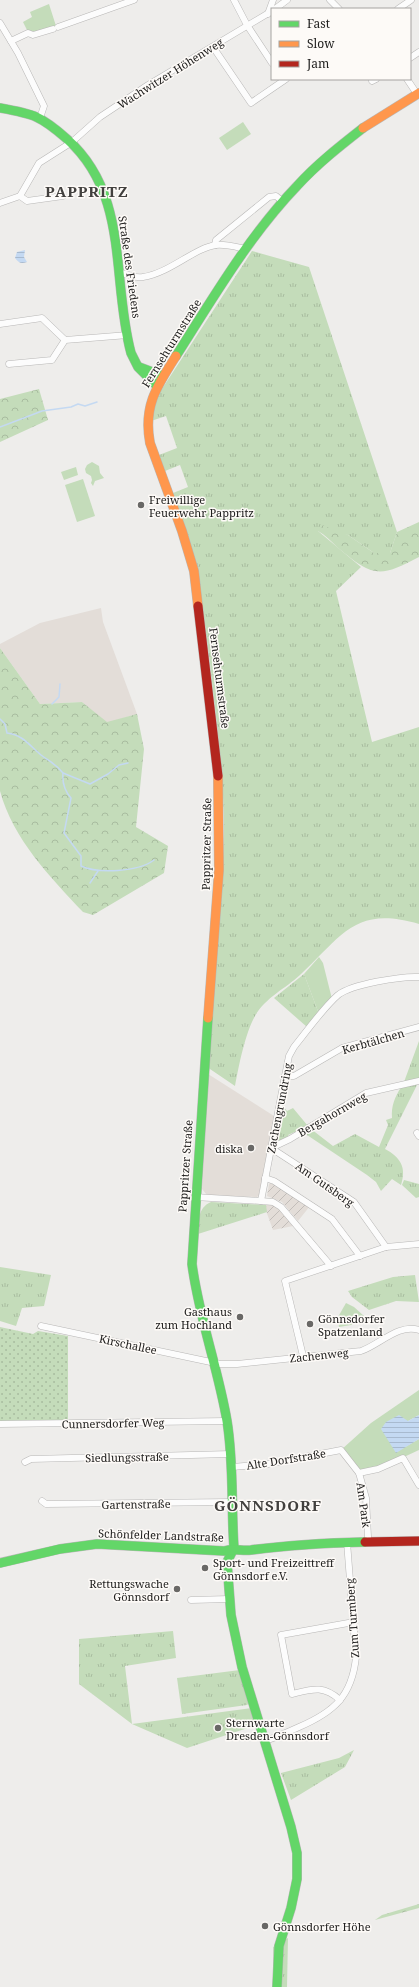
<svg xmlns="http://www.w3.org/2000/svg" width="419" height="1987" font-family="'Noto Serif',serif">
<defs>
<pattern id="industrial-furrows" width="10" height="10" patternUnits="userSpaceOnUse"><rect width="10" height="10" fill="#e3ddd8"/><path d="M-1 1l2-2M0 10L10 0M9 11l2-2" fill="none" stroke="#c2bdb9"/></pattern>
<pattern id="grass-tufts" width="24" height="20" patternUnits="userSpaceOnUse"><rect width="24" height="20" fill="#c4dcba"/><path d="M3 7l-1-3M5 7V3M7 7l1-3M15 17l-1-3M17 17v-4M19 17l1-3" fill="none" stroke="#a8bc9f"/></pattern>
<pattern id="forest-crowns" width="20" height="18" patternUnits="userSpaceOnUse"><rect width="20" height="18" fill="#c4dcba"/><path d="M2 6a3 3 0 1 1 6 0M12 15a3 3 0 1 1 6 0" fill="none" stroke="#a8bc9f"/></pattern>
<pattern id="garden-dots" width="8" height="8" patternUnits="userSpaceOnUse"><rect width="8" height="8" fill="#c4dcba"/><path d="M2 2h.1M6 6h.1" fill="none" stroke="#a8bc9f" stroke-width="1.8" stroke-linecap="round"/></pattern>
<pattern id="water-rules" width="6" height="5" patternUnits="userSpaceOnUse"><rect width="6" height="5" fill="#c4d9f2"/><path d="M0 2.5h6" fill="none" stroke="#a8bacf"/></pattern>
</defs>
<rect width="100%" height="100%" fill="#eeedeb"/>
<!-- built -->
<g fill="#e3ddd8">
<polygon points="101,608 103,622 137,714 107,723 82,702 40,704 0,648 0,644 40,623"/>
<polygon points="208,1074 274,1116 259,1195 257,1197 207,1195 202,1189"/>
</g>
<!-- industrial -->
<g fill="url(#industrial-furrows)">
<polygon points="272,1182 310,1206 298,1221 282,1202 267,1196 269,1184"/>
<polygon points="266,1205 274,1205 279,1209 293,1226 273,1230 265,1208"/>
</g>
<!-- grass -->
<g fill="url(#grass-tufts)">
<path d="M252 251 309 267 397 532 390 553H374L348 535 318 531 361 567 336 591 372 742 419 727V924C355 905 342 936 300 975 285 989 266 997 255 1016 245 1034 239 1065 235 1086L207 1067C213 989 223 911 224 832 224 775 216 719 210 663 202 601 196 551 173 493L188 487 180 465 165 471 159 455 177 448 166 416 151 421 154 405 158 395Z"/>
<polygon points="304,974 319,1014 307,1027 274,998"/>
<polygon points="419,1041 419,1079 404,1082"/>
<path d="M418 1083 385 1149C400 1157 407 1167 401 1185L392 1179 381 1191 376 1182 367 1175 304 1133 311 1129 333 1146 355 1134 379 1147 388 1125 386 1120 392 1118C391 1106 395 1097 401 1087Z"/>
<polygon points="283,1106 287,1111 293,1108 308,1126 288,1135 290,1138 279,1142 276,1140"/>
<polygon points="404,1180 419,1184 419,1197 416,1198 402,1185"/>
<path d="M211 1202 266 1205 267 1212 198 1234C199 1222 197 1208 211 1202Z"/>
<polygon points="0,1267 51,1275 44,1306 22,1308 16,1326 0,1321"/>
<polygon points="415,1275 419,1302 396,1301 369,1310 352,1297 348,1291 393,1277"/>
<polygon points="173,1631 176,1658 125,1666 132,1724 252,1708 257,1725 187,1748 132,1724 79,1684 79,1639"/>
<polygon points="240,1670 249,1702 247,1705 182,1714 177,1678"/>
<polygon points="354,1750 345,1767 291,1800 281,1773 339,1758"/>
<polygon points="288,1938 287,1987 273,1987 273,1947"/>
</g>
<!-- forest -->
<g fill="url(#forest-crowns)">
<polygon points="39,389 48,420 0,442 0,399"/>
<path d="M419 522V557C378 579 372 576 337 547 331 541 325 535 318 531L322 525 348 535 374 553H390L397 532Z"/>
<path d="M0 648 40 704 82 702 107 722 137 714 144 749 136 827 168 846 164 873 93 915 83 912C50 877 13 839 0 791Z"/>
<polygon points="419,1904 419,1908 375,1920 382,1915"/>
</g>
<!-- park -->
<g fill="#c4dcba">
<polygon points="49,4 56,26 36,32 27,30 23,22 32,17 30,12"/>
<polygon points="243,122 251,134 227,150 219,138"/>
<polygon points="92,462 99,466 100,473 104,478 95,481 93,486 91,483 92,480 91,476 86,473 85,469 87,465"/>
<polygon points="76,467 78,475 64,480 61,472"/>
<polygon points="83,479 95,516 77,522 65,485"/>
<polygon points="319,957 323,963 332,999 319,1014 304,974"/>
<polygon points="346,1303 354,1307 364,1316 351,1325 339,1327 338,1317"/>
<polygon points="419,1390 419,1415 408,1421 396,1452 419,1439 419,1450 378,1469 359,1473 341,1450 371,1423"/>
</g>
<!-- garden -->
<polygon fill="url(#garden-dots)" points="0,1327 33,1334 38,1331 68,1336 68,1420 0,1421"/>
<!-- water -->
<g fill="url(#water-rules)">
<path d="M25 250 24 257 27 262C21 264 19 263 15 258L17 252Z"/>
<polygon points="399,1415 408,1421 419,1415 419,1439 396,1453 381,1429 386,1422"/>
</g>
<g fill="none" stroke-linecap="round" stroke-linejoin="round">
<!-- stream -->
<g stroke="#c4d9f2" stroke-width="1.5">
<polyline points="0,427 42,411 71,407 78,404 85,406 97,402"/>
<polyline points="52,704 59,697 60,684"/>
<path d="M0 719 5 724 7 733C23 735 29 745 41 755 50 762 55 763 63 773 62 783 64 790 71 798L64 833 81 856V866C98 874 138 872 154 860"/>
<polyline points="63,773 90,784 108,774 119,765 128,763"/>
<polyline points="90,883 98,871"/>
</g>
<defs>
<g id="street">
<polyline points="234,0 247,25 272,63"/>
<polyline points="330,0 339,9"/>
<polyline points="275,9 287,0"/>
<polyline points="398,9 411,0"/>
<polyline points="268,14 273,0"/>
<polyline points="0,23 18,53 44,106 40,118"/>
<polyline points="58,27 134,0"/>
<polyline points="11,41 28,33 33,35 53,29"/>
<polyline points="213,47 251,103 286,79"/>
<polyline points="410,58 419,52"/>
<polyline points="407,79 417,94"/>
<polyline points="372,81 376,79"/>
<polyline points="20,196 27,201 63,196"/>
<polyline points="0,203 20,196 39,163 72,142 100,117 148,85 272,11"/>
<polyline points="215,245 216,240 269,197 276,196 282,201"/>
<path d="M119 273C128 273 134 279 143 277 170 273 194 248 216 245 226 244 236 247 246 249"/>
<polyline points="0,324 42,318 65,340 128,335"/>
<polyline points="9,364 52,360 65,340"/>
<polyline points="285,1076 294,1076 342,1048 419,1027"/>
<polyline points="417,1133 419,1136"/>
<polyline points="271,1148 290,1139 366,1093 419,1081"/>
<polyline points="271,1148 354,1202 386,1247"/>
<polyline points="265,1178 274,1181 332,1219 360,1256"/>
<path d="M195 1197 261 1201 285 1076 289 1056 294 1047C307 1031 323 1008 338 995 352 984 402 976 419 977"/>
<polyline points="261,1201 273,1202 281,1207 331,1266"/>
<path d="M41 1326 220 1364H237L361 1351C379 1345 399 1323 419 1330"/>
<polyline points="303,1356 285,1281 386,1247 419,1244"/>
<polyline points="0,1424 227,1421"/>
<polyline points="25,1462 31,1459 231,1454"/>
<polyline points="232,1467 268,1464 341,1450 359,1473 378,1469 403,1458 419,1485"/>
<polyline points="359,1473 366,1498 368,1537"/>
<polyline points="42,1501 46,1504 232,1502"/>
<polyline points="191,1600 229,1599"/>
<path d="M340 1700C323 1685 313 1689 292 1694L281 1635 354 1622"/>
<path d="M265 1741C277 1737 288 1732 299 1727 334 1712 352 1696 356 1657L347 1542"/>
</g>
<g id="fast">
<path d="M0 108C34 114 41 116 67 139 130 195 111 279 131 353L138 367 157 386"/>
<path d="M176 356C213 298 249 236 297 186 317 164 340 146 363 128"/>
<polyline points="139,367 163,376"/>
<path d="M208 1018 192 1264C199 1318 218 1368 227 1421 234 1463 231 1506 234 1548"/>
<polyline points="234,1548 227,1562 231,1615 242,1667 291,1827 297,1853 297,1879 291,1908 279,1946 277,1987"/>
<path d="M0 1563 60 1549 97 1544 224 1551C234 1548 241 1551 251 1550 289 1545 327 1543 365 1542"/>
</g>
<g id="slow">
<polyline points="363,128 419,93"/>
<path d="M176 356C157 386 143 406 150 443L182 531 194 571 198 606"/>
<polyline points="208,1018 219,870 218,776"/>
</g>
<g id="jam">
<polyline points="198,606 218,776"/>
<polyline points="365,1542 419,1541"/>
</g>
</defs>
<!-- street casing -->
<use href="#street" stroke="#b8b7b6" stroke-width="7"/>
<!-- fast casing -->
<use href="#fast" stroke="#b8b7b6" stroke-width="10"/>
<!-- slow casing -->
<use href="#slow" stroke="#b8b7b6" stroke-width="10"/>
<!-- jam casing -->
<use href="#jam" stroke="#b8b7b6" stroke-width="10"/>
<!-- street -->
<use href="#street" stroke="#fcfcfc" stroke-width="6"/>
<!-- fast -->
<use href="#fast" stroke="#63d668" stroke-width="9"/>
<!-- slow -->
<use href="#slow" stroke="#ff974d" stroke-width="9"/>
<!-- jam -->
<use href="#jam" stroke="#b3261e" stroke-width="9"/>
</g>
<!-- markers -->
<g fill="#696866" stroke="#fdfaf7" stroke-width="1.5">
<circle cx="141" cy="505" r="4"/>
<circle cx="251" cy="1148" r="4"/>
<circle cx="240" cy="1317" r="4"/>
<circle cx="310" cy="1324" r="4"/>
<circle cx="205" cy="1568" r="4"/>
<circle cx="177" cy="1589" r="4"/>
<circle cx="218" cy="1728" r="4"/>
<circle cx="265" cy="1926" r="4"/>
</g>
<g text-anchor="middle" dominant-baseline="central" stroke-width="3" stroke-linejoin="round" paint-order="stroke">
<!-- street labels -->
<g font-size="11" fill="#21201f" stroke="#fdfaf7">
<text transform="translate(170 73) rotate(-32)">Wachwitzer Höhenweg</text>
<text transform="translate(130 267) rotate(82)">Straße des Friedens</text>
<text transform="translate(171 343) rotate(-58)">Fernsehturmstraße</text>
<text transform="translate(220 678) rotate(83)">Fernsehturmstraße</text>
<text transform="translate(206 844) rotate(-89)">Pappritzer Straße</text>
<text transform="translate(373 1041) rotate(-16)">Kerbtälchen</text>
<text transform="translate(279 1108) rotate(-79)">Zachengrundring</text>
<text transform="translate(332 1114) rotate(-30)">Bergahornweg</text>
<text transform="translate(185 1166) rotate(-86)">Pappritzer Straße</text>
<text transform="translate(325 1184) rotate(35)">Am Gutsberg</text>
<text transform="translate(128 1344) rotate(12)">Kirschallee</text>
<text transform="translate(319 1355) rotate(-6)">Zachenweg</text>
<text transform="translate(113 1423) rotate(-1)">Cunnersdorfer Weg</text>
<text transform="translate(127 1457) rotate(-1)">Siedlungsstraße</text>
<text transform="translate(286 1459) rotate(-9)">Alte Dorfstraße</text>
<text transform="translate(136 1504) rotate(-1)">Gartenstraße</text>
<text transform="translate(364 1505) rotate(82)">Am Park</text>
<text transform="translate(161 1535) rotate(2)">Schönfelder Landstraße</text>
<text transform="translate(352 1618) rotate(-94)">Zum Turmberg</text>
</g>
<!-- poi labels -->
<g font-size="11" fill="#21201f" stroke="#fdfaf7" text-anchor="start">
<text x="149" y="499">Freiwillige<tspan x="149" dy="13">Feuerwehr Pappritz</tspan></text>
<text x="243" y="1148" text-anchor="end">diska</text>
<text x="232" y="1311" text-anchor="end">Gasthaus<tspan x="232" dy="13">zum Hochland</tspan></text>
<text x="318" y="1318">Gönnsdorfer<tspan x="318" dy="13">Spatzenland</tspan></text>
<text x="213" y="1562">Sport- und Freizeittreff<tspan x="213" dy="13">Gönnsdorf e.V.</tspan></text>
<text x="169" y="1583" text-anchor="end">Rettungswache<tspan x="169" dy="13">Gönnsdorf</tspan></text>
<text x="226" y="1722">Sternwarte<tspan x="226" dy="13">Dresden-Gönnsdorf</tspan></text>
<text x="273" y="1926">Gönnsdorfer Höhe</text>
</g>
<!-- district labels -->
<g font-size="15" font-weight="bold" letter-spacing="1" fill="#42403e" stroke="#fdfaf7">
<text x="87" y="191">PAPPRITZ</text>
<text x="268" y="1505">GÖNNSDORF</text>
</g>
</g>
<!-- legend -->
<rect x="271" y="8" width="140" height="72" fill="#fdfaf7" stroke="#a5a3a1"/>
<rect x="279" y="21" width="20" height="6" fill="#63d668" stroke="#a5a3a1"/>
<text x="307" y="28" font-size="12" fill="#21201f">Fast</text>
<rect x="279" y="41" width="20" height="6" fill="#ff974d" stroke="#a5a3a1"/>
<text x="307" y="48" font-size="12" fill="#21201f">Slow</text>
<rect x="279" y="61" width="20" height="6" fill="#b3261e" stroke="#a5a3a1"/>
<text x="307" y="68" font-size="12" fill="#21201f">Jam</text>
</svg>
